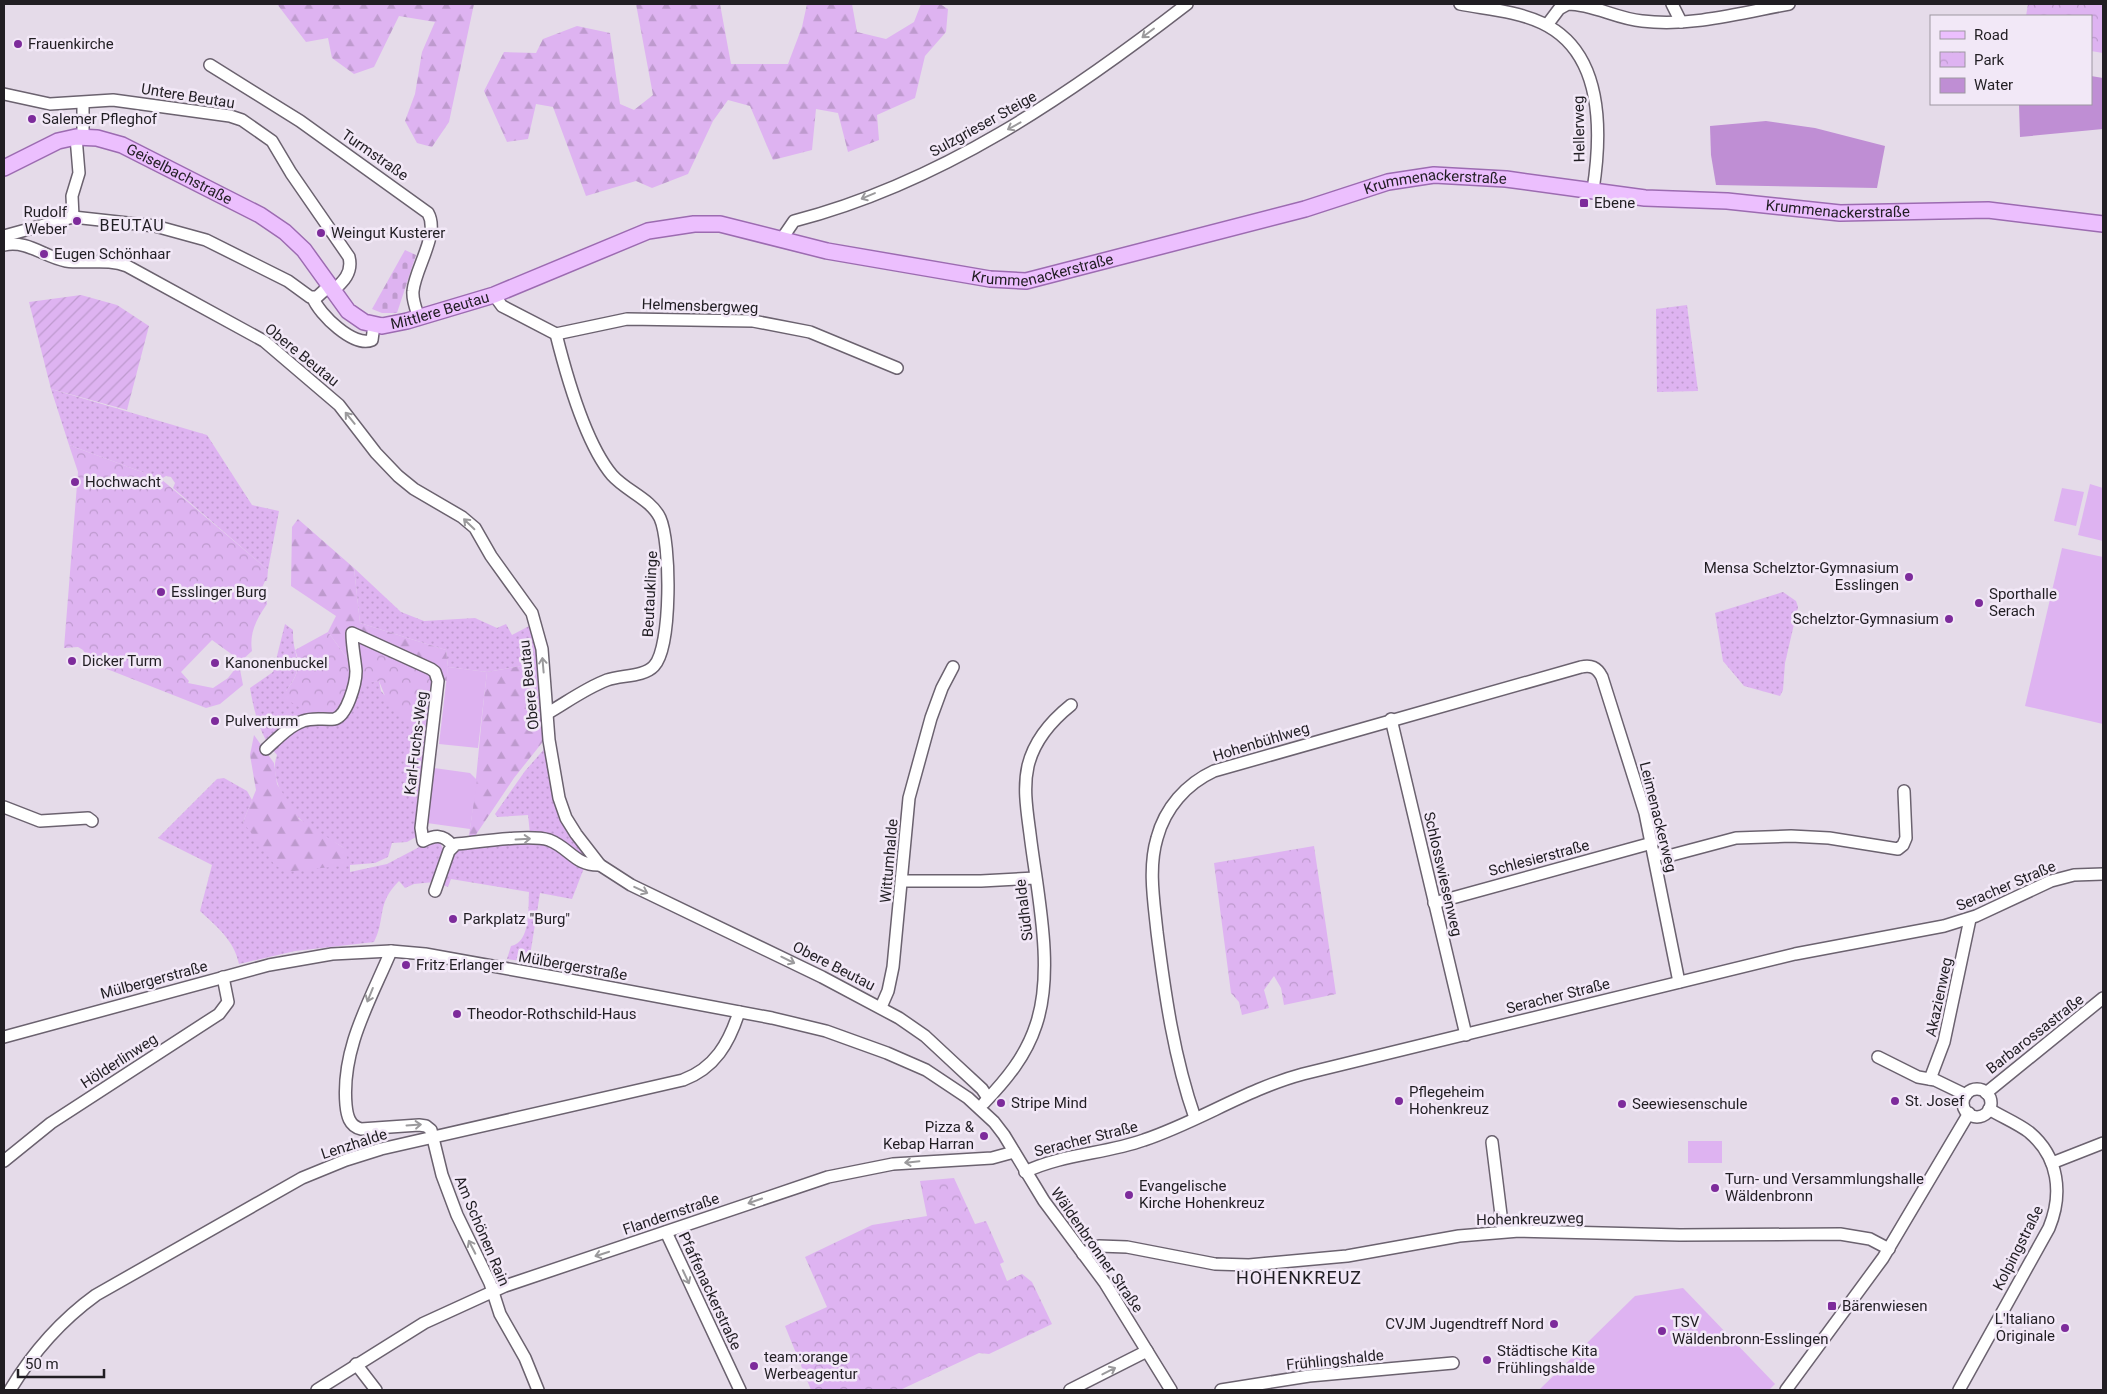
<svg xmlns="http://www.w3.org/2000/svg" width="2107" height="1394" font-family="Roboto,sans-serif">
<defs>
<pattern id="grass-dots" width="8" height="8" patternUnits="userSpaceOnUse" patternTransform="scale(1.25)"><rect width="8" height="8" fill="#deb3f1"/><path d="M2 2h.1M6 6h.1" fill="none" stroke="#be9ace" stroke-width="1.8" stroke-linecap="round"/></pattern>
<pattern id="forest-firs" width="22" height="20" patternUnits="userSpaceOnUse" patternTransform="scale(1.25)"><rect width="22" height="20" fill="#deb3f1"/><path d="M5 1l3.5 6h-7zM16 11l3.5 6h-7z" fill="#be9ace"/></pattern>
<pattern id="cemetery-stones" width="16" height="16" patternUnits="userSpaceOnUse" patternTransform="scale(1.25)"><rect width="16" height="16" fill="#deb3f1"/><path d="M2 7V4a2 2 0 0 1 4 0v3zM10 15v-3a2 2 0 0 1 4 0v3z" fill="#be9ace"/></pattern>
<pattern id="park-crowns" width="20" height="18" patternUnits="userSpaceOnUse" patternTransform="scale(1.25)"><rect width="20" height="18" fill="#deb3f1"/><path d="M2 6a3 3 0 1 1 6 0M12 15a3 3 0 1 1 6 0" fill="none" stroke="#be9ace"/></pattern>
<pattern id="garden-furrows" width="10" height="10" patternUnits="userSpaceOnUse" patternTransform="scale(1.25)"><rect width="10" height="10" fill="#deb3f1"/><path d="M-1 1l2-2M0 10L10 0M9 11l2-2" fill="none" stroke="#be9ace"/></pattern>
</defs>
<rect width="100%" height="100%" fill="#e5dbe9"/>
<!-- grass -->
<g fill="url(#grass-dots)">
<polygon points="1687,305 1698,391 1657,392 1656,309"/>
<polygon points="51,389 207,435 252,505 279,511 268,570 173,488 175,483 171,477 166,476 161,479 69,445"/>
<polygon points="354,568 401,612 424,621 475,618 497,628 506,624 512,635 531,625 536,639 539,663 487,672 448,667 446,650 360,623"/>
<polygon points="1783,592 1796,601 1798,607 1785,663 1783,690 1780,696 1744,686 1723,661 1715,613"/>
<path d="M285 624 293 630C292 660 308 662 286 691L379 681 381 691 419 732 427 736 416 837 407 842 392 843 388 857 375 863 350 865V872L387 864 427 843H440L444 851 434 882 414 884 405 888 399 881C376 904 386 918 374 942L295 951 239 964C234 940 217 927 200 911L212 865 158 838 217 779 224 778 247 791 252 800 243 822 344 848C330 839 309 830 299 818 285 803 269 776 277 755 260 738 254 711 250 688L273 672Z"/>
<path d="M546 747 585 855 584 868 572 899 540 893 529 962 507 959 511 946C531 942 528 908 529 892L451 879 448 887 443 885 452 855C467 842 509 838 530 834L528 815 497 817 495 814 525 771Z"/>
</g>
<!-- forest -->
<g fill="url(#forest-firs)">
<polygon points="277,4 474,4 449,122 432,147 417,143 405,121 415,94 422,52 435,22 399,16 374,67 354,74 332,58 328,38 306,42"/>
<polygon points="636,4 720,4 731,64 788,64 802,27 807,4 852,4 857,32 886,39 914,22 921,4 940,4 948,9 946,32 925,56 915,98 877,115 879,140 848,152 838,113 816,109 812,150 773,160 750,106 728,100 713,121 688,174 652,188 636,181 586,196 553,107 536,104 528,139 507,142 484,91 504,52 536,53 543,39 577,26 610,33 620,104 634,110 653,95"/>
<polygon points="298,519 354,568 360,623 446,650 448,667 447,681 347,658 328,632 336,616 291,586 292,527"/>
<path d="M539 663 545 739 514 778 473 839 469 836C477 782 480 727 487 672Z"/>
<polygon points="254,735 274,763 277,784 299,819 344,848 349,865 285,872 274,864 243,822 256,790 250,755"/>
</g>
<!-- cemetery -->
<polygon fill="url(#cemetery-stones)" points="405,250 416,255 397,313 382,313 372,309"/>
<!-- park -->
<g fill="url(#park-crowns)">
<polygon points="2028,4 2103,4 2103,53 2091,51 2091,16 2026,16"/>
<path d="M69 445 161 479 268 570 267 581H265L261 590 266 595 267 604C257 618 249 633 252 651L241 661 212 640 181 672 189 681 188 683 213 688 228 678 239 664 243 685 220 704 206 708 107 669 89 659 83 650 78 647 64 648 78 472Z"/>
<path d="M328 632 347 658 366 649 424 671 434 680 427 736 419 732 387 701 379 681 358 685 339 714 301 716 299 707 286 699V691C296 678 302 667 295 650Z"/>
<polygon points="1314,846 1336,994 1284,1005 1281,988 1274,976 1264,990 1269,1008 1242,1015 1239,1002 1231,993 1214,863"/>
<polygon points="954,1178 975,1224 986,1221 1004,1262 1000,1264 1007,1281 1022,1274 1032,1282 1052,1324 989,1354 979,1353 900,1390 811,1390 785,1326 827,1307 805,1257 872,1225 927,1216 920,1181"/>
</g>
<!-- garden -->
<polygon fill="url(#garden-furrows)" points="81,295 117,305 149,326 127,410 51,389 29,302"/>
<!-- pitch -->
<g fill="#deb3f1">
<polygon points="2090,484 2103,488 2103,541 2078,535"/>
<polygon points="2062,488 2084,492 2076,526 2054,521"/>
<polygon points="2062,548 2103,557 2103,724 2025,706"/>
<polygon points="448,667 487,672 478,748 439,744"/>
<polygon points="434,768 470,773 477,780 470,829 427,823"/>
<rect x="1688" y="1141" width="34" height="22"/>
<polygon points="1683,1288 1775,1384 1769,1390 1539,1390 1635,1296"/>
</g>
<!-- water -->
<g fill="#bf8ed4">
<polygon points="2091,76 2103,78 2103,129 2020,137 2019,104 2091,104"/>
<polygon points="1766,121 1815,128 1885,146 1877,188 1716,185 1711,155 1710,126"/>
</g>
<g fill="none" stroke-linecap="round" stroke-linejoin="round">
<defs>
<g id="minor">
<path d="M1460 4C1486 9 1517 11 1542 23 1604 52 1602 132 1593 190"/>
<polyline points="1672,4 1681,22"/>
<path d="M1547 25 1559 9 1568 4C1593 4 1617 19 1642 21 1691 27 1741 13 1789 4"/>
<path d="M210 65 300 121 428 213C440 234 415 268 413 291 412 300 416 309 419 318"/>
<path d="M4 94 50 104 113 100 230 116 242 120 272 141 291 173 349 257C353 273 343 282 332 292"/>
<polyline points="83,137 83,103"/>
<polyline points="73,217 72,196 79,173 76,137"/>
<polyline points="4,236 73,217 155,226 206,240 288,281 310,297 317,297 329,286"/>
<path d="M781 240 794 221C941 183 1068 96 1187 4"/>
<path d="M4 245C28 240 44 257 66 261 87 264 108 258 127 266L264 341 339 405 376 453 398 476 414 489 462 517 475 528 491 556 532 613 542 649 549 740 559 798 566 818 576 834 600 865 631 885 822 977 899 1018 925 1036 954 1063 982 1089 988 1098"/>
<path d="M494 295 502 306 556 334C566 374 586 444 612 475 626 491 651 499 660 518 671 542 672 647 654 666 644 677 621 675 607 680 586 688 567 702 548 713"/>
<path d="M313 298C319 314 354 348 372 340L374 325"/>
<polyline points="556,334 627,319 753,321 810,332 897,368"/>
<polyline points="1391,719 1466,1035"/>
<path d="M266 749C277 739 289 726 303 721 313 717 324 720 334 719 347 717 356 683 356 671 355 659 352 646 352 633L431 669 435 672 438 681 421 828 423 841C435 835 443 834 452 845"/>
<polyline points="4,807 40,821 88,818 92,821"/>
<polyline points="1654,854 1672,855 1736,838 1791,836 1829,838 1898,849 1903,845 1906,838 1904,791"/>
<polyline points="902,881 981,881 1035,878"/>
<path d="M435 891 449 851 456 844C478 842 529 834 549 840 570 848 575 866 600 865"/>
<polyline points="1434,903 1652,843"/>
<path d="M391 951C370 1001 341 1049 346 1105 347 1115 349 1126 361 1129L419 1125 426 1126 431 1130 442 1175 457 1215 490 1283 500 1314 525 1358 538 1390"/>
<polyline points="881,1007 888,991 893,967 909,798 931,718 942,688 953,667"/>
<polyline points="4,1037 269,965 332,954 391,951 425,954 559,978 772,1018 826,1031 887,1053 926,1070 968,1098 994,1122 1004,1135 1044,1201 1105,1283 1171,1390"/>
<polyline points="1878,1057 1918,1077 1935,1080 1966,1095"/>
<polyline points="1930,1079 1944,1042 1970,919"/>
<circle cx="1977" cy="1103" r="14"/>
<polyline points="1986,1093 2103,998"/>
<path d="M984 1103C1006 1080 1026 1056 1036 1025 1055 970 1037 892 1030 834 1027 811 1023 788 1028 766 1034 741 1051 721 1071 705"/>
<path d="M1195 1118C1174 1058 1165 995 1157 932 1154 902 1148 868 1157 838 1165 808 1186 784 1214 771L1581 667C1591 665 1597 667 1602 677L1645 813 1679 982"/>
<polyline points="1492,1142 1503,1231"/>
<polyline points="4,1161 51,1123 219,1014 228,1002 223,977"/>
<polyline points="2052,1163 2103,1143"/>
<path d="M1025 1172C1062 1154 1105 1154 1144 1140 1198 1122 1247 1089 1303 1074L1795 954 1944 926 1976 916 2051 881 2074 875 2103 874"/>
<polyline points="666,1232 740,1390"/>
<polyline points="1083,1254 1099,1246 1127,1247 1215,1264 1249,1265 1347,1256 1459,1236 1519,1231 1680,1235 1840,1234 1870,1239 1889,1249"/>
<polyline points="356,1364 376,1390"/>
<path d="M10 1390C33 1352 60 1321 96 1295L302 1178 346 1160 381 1149 683 1080C715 1068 729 1043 739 1012"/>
<polyline points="317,1390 424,1323 505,1286 828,1177 893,1164 992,1158 1014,1152"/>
<polyline points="1070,1390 1147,1351"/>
<polyline points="1221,1390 1309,1376 1453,1363"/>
<polyline points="1786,1390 1883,1258 1969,1113"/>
<path d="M1959 1390 2049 1228C2063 1194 2059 1157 2029 1132 2017 1123 2002 1117 1989 1109"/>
</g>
<g id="major">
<path id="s1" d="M4 168 58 141 76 137 97 138 122 145 260 215 285 232 304 250 348 311 364 322 382 326 407 321 494 295 648 231 694 224H720L827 251 990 279 1026 281 1305 209 1388 182 1434 175 1506 179 1645 198 1727 201 1840 213 1988 210 2103 224"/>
</g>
</defs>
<!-- minor casing -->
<use href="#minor" stroke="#6b626f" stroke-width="14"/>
<!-- major casing -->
<use href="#major" stroke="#9c6bb1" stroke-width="18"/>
<!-- minor -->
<use href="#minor" stroke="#fff" stroke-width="11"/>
<!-- major -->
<use href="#major" stroke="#ecbffe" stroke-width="15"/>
</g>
<!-- one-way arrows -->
<defs><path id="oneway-shaft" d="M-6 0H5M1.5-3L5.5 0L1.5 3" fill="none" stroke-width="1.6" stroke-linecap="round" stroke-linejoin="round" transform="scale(1.25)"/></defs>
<g stroke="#9b9a9c">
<use href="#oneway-shaft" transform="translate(1148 33) rotate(143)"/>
<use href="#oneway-shaft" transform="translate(1014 126) rotate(151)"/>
<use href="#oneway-shaft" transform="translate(868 196) rotate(157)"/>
<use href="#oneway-shaft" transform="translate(350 418) rotate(-129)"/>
<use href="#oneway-shaft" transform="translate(469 524) rotate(-136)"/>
<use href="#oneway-shaft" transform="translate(543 665) rotate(-95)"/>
<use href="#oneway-shaft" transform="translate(523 839) rotate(-3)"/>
<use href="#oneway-shaft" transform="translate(641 890) rotate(25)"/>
<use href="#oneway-shaft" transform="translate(788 960) rotate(26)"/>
<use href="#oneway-shaft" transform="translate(370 995) rotate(112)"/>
<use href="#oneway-shaft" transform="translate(414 1125) rotate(-4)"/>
<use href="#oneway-shaft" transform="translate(912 1162) rotate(174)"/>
<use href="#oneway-shaft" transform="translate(755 1201) rotate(161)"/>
<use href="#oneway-shaft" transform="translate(472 1247) rotate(-117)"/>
<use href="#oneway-shaft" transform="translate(602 1254) rotate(162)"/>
<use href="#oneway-shaft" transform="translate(686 1277) rotate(65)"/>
<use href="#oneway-shaft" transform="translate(1109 1371) rotate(-27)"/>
</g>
<!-- markers -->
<g fill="#7d2b9b" stroke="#f2e8f7" stroke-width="2">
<circle cx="18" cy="44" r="5"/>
<circle cx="32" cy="119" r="5"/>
<rect x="1579" y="198" width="10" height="10" rx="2.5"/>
<circle cx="77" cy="221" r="5"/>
<circle cx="321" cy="233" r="5"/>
<circle cx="44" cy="254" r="5"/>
<circle cx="75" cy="482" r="5"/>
<circle cx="1909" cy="577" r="5"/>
<circle cx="161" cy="592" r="5"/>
<circle cx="1979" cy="603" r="5"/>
<circle cx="1949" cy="619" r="5"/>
<circle cx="72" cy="661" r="5"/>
<circle cx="215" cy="663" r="5"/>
<circle cx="215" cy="721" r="5"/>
<circle cx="453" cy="919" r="5"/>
<circle cx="406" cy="965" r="5"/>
<circle cx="457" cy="1014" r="5"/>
<circle cx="1399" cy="1101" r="5"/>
<circle cx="1895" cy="1101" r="5"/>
<circle cx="1001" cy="1103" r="5"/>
<circle cx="1622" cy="1104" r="5"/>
<circle cx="984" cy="1136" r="5"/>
<circle cx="1715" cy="1188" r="5"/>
<circle cx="1129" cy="1195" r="5"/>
<rect x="1827" y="1301" width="10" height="10" rx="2.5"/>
<circle cx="1554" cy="1324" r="5"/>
<circle cx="2065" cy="1328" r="5"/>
<circle cx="1662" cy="1331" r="5"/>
<circle cx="1487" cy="1360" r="5"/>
<circle cx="754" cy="1366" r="5"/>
</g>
<g text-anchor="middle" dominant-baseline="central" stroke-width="5" stroke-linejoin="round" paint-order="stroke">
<!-- poi labels -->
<g font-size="15" fill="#211e23" stroke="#f2e8f7" text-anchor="start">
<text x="28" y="44">Frauenkirche</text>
<text x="42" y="119">Salemer Pfleghof</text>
<text x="1594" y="203">Ebene</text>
<text x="67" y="212" text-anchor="end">Rudolf<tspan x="67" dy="17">Weber</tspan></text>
<text x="331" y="233">Weingut Kusterer</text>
<text x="54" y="254">Eugen Schönhaar</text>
<text x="85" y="482">Hochwacht</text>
<text x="1899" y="568" text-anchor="end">Mensa Schelztor-Gymnasium<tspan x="1899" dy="17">Esslingen</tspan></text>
<text x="171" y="592">Esslinger Burg</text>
<text x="1989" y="594">Sporthalle<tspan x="1989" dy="17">Serach</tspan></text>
<text x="1939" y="619" text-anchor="end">Schelztor-Gymnasium</text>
<text x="82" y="661">Dicker Turm</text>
<text x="225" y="663">Kanonenbuckel</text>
<text x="225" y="721">Pulverturm</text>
<text x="463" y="919">Parkplatz "Burg"</text>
<text x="416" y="965">Fritz Erlanger</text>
<text x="467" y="1014">Theodor-Rothschild-Haus</text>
<text x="1409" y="1092">Pflegeheim<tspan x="1409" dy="17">Hohenkreuz</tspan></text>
<text x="1905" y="1101">St. Josef</text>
<text x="1011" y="1103">Stripe Mind</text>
<text x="1632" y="1104">Seewiesenschule</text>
<text x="974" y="1127" text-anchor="end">Pizza &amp;<tspan x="974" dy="17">Kebap Harran</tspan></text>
<text x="1725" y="1179">Turn- und Versammlungshalle<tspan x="1725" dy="17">Wäldenbronn</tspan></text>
<text x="1139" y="1186">Evangelische<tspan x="1139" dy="17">Kirche Hohenkreuz</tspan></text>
<text x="1842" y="1306">Bärenwiesen</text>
<text x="2055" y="1319" text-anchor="end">L'Italiano<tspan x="2055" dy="17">Originale</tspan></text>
<text x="1672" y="1322">TSV<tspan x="1672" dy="17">Wäldenbronn-Esslingen</tspan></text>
<text x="1544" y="1324" text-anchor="end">CVJM Jugendtreff Nord</text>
<text x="1497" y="1351">Städtische Kita<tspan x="1497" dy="17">Frühlingshalde</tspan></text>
<text x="764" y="1357">team:orange<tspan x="764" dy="17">Werbeagentur</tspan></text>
</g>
<!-- street labels -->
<g font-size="15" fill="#211e23" stroke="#f2e8f7">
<text transform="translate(188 96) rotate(9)">Untere Beutau</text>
<text transform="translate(983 124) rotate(-29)">Sulzgrieser Steige</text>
<text transform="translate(1579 129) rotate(-91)">Hellerweg</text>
<text transform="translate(375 155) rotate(35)">Turmstraße</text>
<text stroke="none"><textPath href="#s1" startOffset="190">Geiselbachstraße</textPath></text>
<text stroke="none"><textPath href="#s1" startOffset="1540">Krummenackerstraße</textPath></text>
<text stroke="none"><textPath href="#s1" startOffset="1945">Krummenackerstraße</textPath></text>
<text stroke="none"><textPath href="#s1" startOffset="1135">Krummenackerstraße</textPath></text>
<text transform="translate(700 306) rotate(2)">Helmensbergweg</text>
<text stroke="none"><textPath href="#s1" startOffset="510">Mittlere Beutau</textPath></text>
<text transform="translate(302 355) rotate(39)">Obere Beutau</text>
<text transform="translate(650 594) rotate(-87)">Beutauklinge</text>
<text transform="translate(529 685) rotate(-96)">Obere Beutau</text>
<text transform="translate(1261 742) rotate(-17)">Hohenbühlweg</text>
<text transform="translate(416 743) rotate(-83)">Karl-Fuchs-Weg</text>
<text transform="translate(1658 817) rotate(76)">Leimenackerweg</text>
<text transform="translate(1539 858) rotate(-15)">Schlesierstraße</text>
<text transform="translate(889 861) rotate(-85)">Wittumhalde</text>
<text transform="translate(1443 874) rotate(77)">Schlosswiesenweg</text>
<text transform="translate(2006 886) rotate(-23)">Seracher Straße</text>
<text transform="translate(1024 910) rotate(-97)">Südhalde</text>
<text transform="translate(573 966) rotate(10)">Mülbergerstraße</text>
<text transform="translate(834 966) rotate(27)">Obere Beutau</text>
<text transform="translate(154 980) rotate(-15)">Mülbergerstraße</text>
<text transform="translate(1558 996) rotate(-14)">Seracher Straße</text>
<text transform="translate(1939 997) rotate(-78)">Akazienweg</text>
<text transform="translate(2035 1034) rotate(-38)">Barbarossastraße</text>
<text transform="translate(119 1061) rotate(-33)">Hölderlinweg</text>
<text transform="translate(1086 1139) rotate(-14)">Seracher Straße</text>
<text transform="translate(354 1144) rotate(-18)">Lenzhalde</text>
<text transform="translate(671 1214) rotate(-19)">Flandernstraße</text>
<text transform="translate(1530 1219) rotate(-1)">Hohenkreuzweg</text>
<text transform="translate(482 1231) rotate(67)">Am Schönen Rain</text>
<text transform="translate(2018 1248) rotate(-63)">Kolpingstraße</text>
<text transform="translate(1097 1250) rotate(55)">Wäldenbronner Straße</text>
<text transform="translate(710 1291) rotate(65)">Pfaffenackerstraße</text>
<text transform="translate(1335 1360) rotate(-6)">Frühlingshalde</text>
</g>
<!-- neighbourhood labels -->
<g font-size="16" letter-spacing="1" fill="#211e23" stroke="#f2e8f7">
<text x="132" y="225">BEUTAU</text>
</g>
<!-- quarter labels -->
<g font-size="18" letter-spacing="1" fill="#211e23" stroke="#f2e8f7">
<text x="1299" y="1277">HOHENKREUZ</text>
</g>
</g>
<!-- border -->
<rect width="2107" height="1394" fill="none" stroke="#211e23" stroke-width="10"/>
<!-- legend -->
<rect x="1930" y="15" width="162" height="90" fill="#f2e8f7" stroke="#9e97a2"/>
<rect x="1940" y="31" width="25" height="8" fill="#ecbffe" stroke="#9e97a2"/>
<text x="1974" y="40" font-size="15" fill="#211e23">Road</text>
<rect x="1940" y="52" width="25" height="15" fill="url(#park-crowns)" stroke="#9e97a2"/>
<text x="1974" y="65" font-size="15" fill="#211e23">Park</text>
<rect x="1940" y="78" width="25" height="15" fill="#bf8ed4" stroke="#9e97a2"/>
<text x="1974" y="90" font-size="15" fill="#211e23">Water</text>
<!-- scale -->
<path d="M18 1369v8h86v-8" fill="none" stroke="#211e23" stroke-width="2.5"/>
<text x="25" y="1369" font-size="15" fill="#211e23" stroke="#f2e8f7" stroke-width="4" paint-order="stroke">50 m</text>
</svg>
